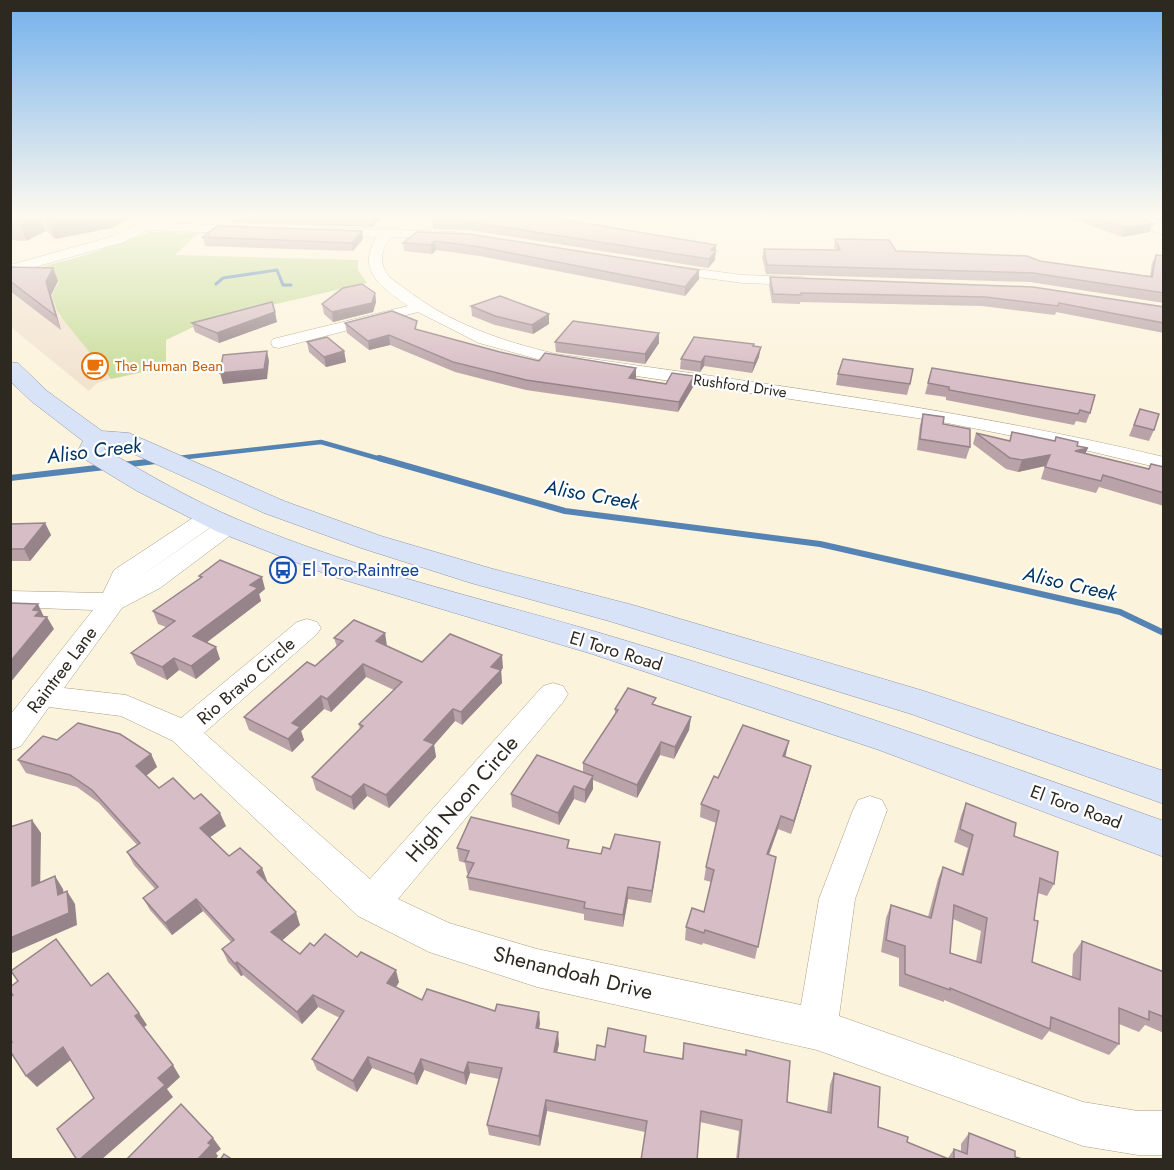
<svg xmlns="http://www.w3.org/2000/svg" width="1174" height="1170" font-family="Jost,sans-serif">
<rect width="100%" height="100%" fill="#fcf3dc"/>
<!-- commercial -->
<polygon fill="#f2e3d0" points="10,280 60,281 65,322 111,379 97,383 89,391 11,327"/>
<!-- green -->
<polygon fill="#c9dd9c" points="151,232 198,233 175,255 358,260 358,270 367,283 210,319 166,340 166,367 111,379 65,322 57,310 52,295 60,281 11,280 11,275 83,256"/>
<g fill="none" stroke-linecap="round" stroke-linejoin="round">
<!-- stream-far2 -->
<polyline stroke="#5483b4" stroke-width="3" points="216,284 223,278 277,270 283,285 291,285"/>
<!-- stream-far1 -->
<polyline stroke="#5483b4" stroke-width="4.5" points="178,458 321,442 384,460"/>
<!-- stream -->
<g stroke="#5483b4" stroke-width="6">
<polyline points="379,458 565,511 820,544 1120,612 1164,633"/>
<polyline points="122,465 156,461"/>
<polyline points="10,478 105,467"/>
</g>
<defs>
<g id="minor">
<polygon points="154,216 169,216 161,223 248,226 254,230 248,234 147,230 124,242 10,274 10,265 114,236"/>
<polygon points="1116,216 1135,216 1164,226 1164,235"/>
<path d="M329 228 454 232 456 235 454 238 449 239 390 237C384 247 379 257 384 268 387 277 396 282 403 287 448 323 501 341 556 354 760 383 963 409 1164 457V469L1089 451 937 421 556 364 479 343 418 312 279 348 273 347 271 343 273 339 408 306C382 287 355 271 377 237L324 235 322 232 324 229Z"/>
<polygon points="665,265 743,275 802,277 809,281 802,285 743,283 660,272 658,269 660,266"/>
<polygon points="210,510 218,512 222,517 218,522 134,581 220,521 228,519 236,521 240,526 236,531 160,588 122,608 64,688 126,695 181,718 297,622 307,619 317,622 321,628 317,634 204,733 370,879 543,686 553,683 563,686 568,694 563,702 398,899 449,923 537,949 801,1005 819,899 853,810 858,800 870,796 882,800 887,810 855,899 839,1016 1083,1102 1138,1111 1164,1111 1164,1155 1138,1155 1083,1146 817,1050 537,987 429,952 358,916 173,741 121,716 49,707 21,746 10,750 10,715 93,610 10,607 10,591 103,593 114,570 202,512"/>
</g>
<path id="major" d="M10 362 18 363 47 391 102 431 129 433 284 501 381 536 493 569 633 605 924 691 1164 771V804L911 714 609 621 471 583 361 548 264 513 116 446H105L104 449C148 474 193 501 239 520 361 572 490 600 617 638 801 693 982 756 1164 821V857L879 750 592 654 331 576 218 532 137 491 81 457 77 452 83 441 31 401 10 381Z"/>
</defs>
<!-- minor casing -->
<use href="#minor" stroke="#a89f89" stroke-width="1"/>
<!-- major casing -->
<use href="#major" stroke="#8d96aa" stroke-width="1"/>
<!-- minor -->
<use href="#minor" fill="#fff" fill-rule="evenodd"/>
<!-- major -->
<use href="#major" fill="#d9e3f8" fill-rule="evenodd"/>
</g>
<!-- wall -->
<g fill="#b9a3a9" fill-rule="evenodd">
<polygon points="10,216 136,216 111,228 55,239 47,231 43,219 41,219 46,231 26,241 10,240"/>
<polygon points="231,216 382,216 373,227 233,223"/>
<polygon points="1065,216 1134,216 1150,232 1122,237"/>
<polygon points="1143,216 1164,216 1164,223"/>
<polygon points="437,217 716,245 715,260 708,268 470,230 433,229 432,221"/>
<polygon points="362,231 363,239 353,251 205,246 203,237"/>
<polygon points="417,232 699,270 699,279 685,296 480,256 436,250 432,254 404,251 403,243"/>
<polygon points="835,239 896,251 1040,261 1150,276 1152,263 1156,255 1164,256 1164,303 1030,282 766,274 762,257 764,249 835,250 834,247"/>
<polygon points="10,267 53,268 58,281 51,295 61,330 10,291"/>
<polygon points="770,277 1164,307 1164,333 1056,312 1055,315 982,306 800,302 800,304 772,303 769,286"/>
<polygon points="375,293 376,302 373,312 333,322 324,314 322,304"/>
<polygon points="471,306 549,324 533,334 495,325 472,316"/>
<polygon points="277,322 219,343 195,332 192,323"/>
<polygon points="345,323 418,330 500,352 539,361 636,378 635,379 693,387 678,412 526,390 455,372 390,345 369,350 347,333"/>
<polygon points="659,333 659,343 645,364 556,352 555,342"/>
<polygon points="307,342 344,351 346,362 326,367 309,352"/>
<polygon points="754,346 759,357 752,373 704,366 700,372 680,369 681,359"/>
<polygon points="932,368 1090,413 1086,423 1076,421 1074,425 946,400 946,397 925,394"/>
<polygon points="838,374 910,384 907,395 836,385"/>
<polygon points="1140,409 1154,430 1149,441 1129,436"/>
<polygon points="923,414 943,424 970,447 966,459 917,450 920,425"/>
<polygon points="1012,432 1077,446 1085,453 1149,469 1151,464 1164,467 1164,506 1099,487 1096,493 1041,479 1045,466 1018,472 1006,469 973,444 976,433 1010,441"/>
<polygon points="45,523 51,535 30,561 10,561 10,524"/>
<polygon points="199,576 265,589 259,594 261,601 207,642 220,659 196,679 179,670 167,680 137,665 131,653 166,627 158,624 153,611 200,578"/>
<polygon points="385,633 386,646 422,662 503,668 501,670 502,683 462,725 455,721 434,745 436,757 389,808 367,796 354,810 316,790 312,777 360,730 359,724 394,690 366,677 331,712 324,709 301,731 304,740 292,752 249,730 244,717 315,666 337,647 334,638"/>
<polygon points="655,705 691,717 689,730 674,759 660,755 637,798 593,780 593,789 585,803 574,799 559,825 512,807 511,794 583,772 583,763 615,714 615,709"/>
<polygon points="57,740 151,754 157,767 146,776 159,788 194,799 226,826 210,837 229,856 262,868 267,881 266,882 300,925 282,940 300,954 314,946 357,957 399,982 396,987 422,1000 495,1011 540,1023 539,1028 559,1044 557,1052 595,1060 644,1052 682,1059 684,1043 745,1055 746,1050 787,1102 827,1112 830,1085 834,1073 878,1127 907,1142 948,1158 954,1149 961,1151 961,1144 969,1133 1015,1157 1026,1160 736,1160 739,1131 700,1122 645,1132 547,1111 540,1146 489,1135 487,1125 499,1079 470,1073 466,1085 424,1070 417,1085 372,1068 357,1092 317,1070 312,1059 340,1018 318,1007 302,1024 243,975 241,976 228,962 222,949 231,942 203,911 172,935 150,910 143,898 155,889 134,865 127,852 137,845 99,803 77,787 26,773 18,760"/>
<polygon points="786,754 785,757 808,778 791,834 778,829 769,855 776,857 755,959 703,943 702,945 685,940 686,927 704,912 711,882 704,880 706,867 716,823 700,817 701,804 718,778"/>
<path d="M966 803 1014 836 1054 884 1047 896 1038 893 1034 920 1032 962 1072 977 1073 954 1082 941 1164 971V1033L1145 1025 1139 1032 1119 1024V1044L1109 1055 1049 1031 1042 1040 944 1000V1002L899 986V958L881 952 886 918 891 905 928 917 938 879 943 867 961 874 968 848 954 842 961 816ZM953 919 981 931 976 961 950 953Z"/>
<polygon points="660,842 651,903 628,899 623,927 584,920 584,914 469,890 467,877 469,874 467,873 465,863 459,861 457,848 569,849 601,854 610,849"/>
</g>
<!-- shaded-wall -->
<g fill="#96848a">
<polygon points="21,216 41,216 46,231 26,241 17,218"/>
<polygon points="47,216 136,216 111,228 55,239"/>
<polygon points="374,216 382,216 373,227 372,219"/>
<polygon points="1153,224 1150,232 1122,237 1125,228"/>
<polygon points="362,231 363,239 353,251 352,243"/>
<polygon points="435,241 436,250 432,254 431,245"/>
<polygon points="716,245 715,260 708,268 711,250"/>
<polygon points="53,268 58,281 51,295 61,330 56,316 46,282"/>
<polygon points="699,270 699,279 685,296 685,287"/>
<polygon points="375,293 376,302 373,312 333,322 332,312"/>
<polygon points="275,312 277,322 219,343 217,333"/>
<polygon points="549,314 549,324 533,334 532,325"/>
<polygon points="659,333 659,343 645,364 645,354"/>
<polygon points="389,335 390,345 369,350 368,341"/>
<polygon points="761,347 759,357 752,373 754,363"/>
<polygon points="267,351 269,361 267,379 223,384 220,373"/>
<polygon points="344,351 346,362 326,367 324,357"/>
<polygon points="705,356 704,366 700,372 701,362"/>
<polygon points="636,368 636,378 629,389 629,378"/>
<polygon points="694,376 693,387 678,412 679,402"/>
<polygon points="1088,448 1083,459 1075,451"/>
<polygon points="1050,455 1045,466 1018,472 1022,460"/>
<polygon points="45,523 51,535 30,561 24,549"/>
<polygon points="262,577 265,589 259,594 261,601 198,649 193,636 250,585"/>
<polygon points="38,604 44,617 47,617 54,629 10,683 10,662 33,610"/>
<polygon points="385,633 387,646 378,654 376,641"/>
<polygon points="216,647 220,659 196,679 191,666"/>
<polygon points="502,655 503,668 501,670 502,683 462,725 461,712 491,667"/>
<polygon points="174,658 179,670 167,680 162,667"/>
<polygon points="363,664 366,677 331,712 327,699"/>
<polygon points="321,696 324,709 301,731 304,740 292,752 288,739 292,723"/>
<polygon points="453,709 455,721 434,745 436,757 389,808 386,795 424,740"/>
<polygon points="691,717 689,730 674,759 675,747"/>
<polygon points="789,741 786,754 780,769 783,756"/>
<polygon points="661,742 660,755 637,798 637,785"/>
<polygon points="151,754 157,767 142,779 136,766"/>
<polygon points="811,766 808,778 791,834 794,821"/>
<polygon points="593,776 593,789 585,803 585,790"/>
<polygon points="364,784 367,796 354,810 351,797"/>
<polygon points="574,786 574,799 559,825 558,813"/>
<polygon points="220,813 226,826 206,840 200,828"/>
<polygon points="781,816 778,829 764,867 767,854"/>
<polygon points="32,820 41,833 40,898 32,886"/>
<polygon points="660,842 659,855 651,903 652,891"/>
<polygon points="262,868 267,881 262,885 257,872"/>
<polygon points="55,876 63,889 66,907 58,895"/>
<polygon points="628,887 628,899 623,927 623,915"/>
<polygon points="67,891 75,904 77,925 10,954 10,938"/>
<polygon points="196,899 203,911 172,935 165,923"/>
<polygon points="296,912 300,925 277,945 271,932"/>
<polygon points="237,962 243,975 241,976 235,964"/>
<polygon points="396,970 399,982 391,995 387,983"/>
<polygon points="313,995 318,1007 302,1024 297,1012"/>
<polygon points="539,1012 540,1023 537,1039 536,1028"/>
<polygon points="139,1013 147,1025 143,1028 135,1016"/>
<polygon points="558,1032 559,1044 555,1063 554,1052"/>
<polygon points="63,1047 72,1059 37,1087 26,1076"/>
<polygon points="368,1057 372,1068 357,1092 353,1081"/>
<polygon points="421,1059 424,1070 417,1085 414,1074"/>
<polygon points="468,1062 470,1073 466,1085 464,1073"/>
<polygon points="173,1065 180,1077 167,1089 173,1097 101,1160 79,1160 158,1078"/>
<polygon points="546,1100 547,1111 540,1146 539,1136"/>
<polygon points="213,1138 221,1149 216,1153 218,1156 215,1160 197,1160 208,1143"/>
</g>
<!-- building -->
<g fill="#d7bdc5" stroke="#96848a" stroke-width="1.5" fill-rule="evenodd">
<polygon points="10,216 21,216 17,218 10,218"/>
<polygon points="289,216 374,216 372,219"/>
<polygon points="437,216 542,216 716,245 711,250 716,251 709,259 470,222 432,221"/>
<polygon points="1091,216 1134,216 1153,224 1125,228"/>
<polygon points="217,226 362,231 352,243 203,237"/>
<polygon points="417,232 469,234 699,270 685,287 480,247 435,241 431,245 403,243"/>
<polygon points="835,239 889,240 896,251 1027,256 1040,261 1152,277 1156,255 1164,256 1164,293 1033,273 767,265 764,249 840,250"/>
<polygon points="10,267 53,268 46,282 56,316 10,281"/>
<polygon points="770,277 1033,287 1164,307 1164,323 1059,303 1058,306 985,297 801,293 801,295 773,294"/>
<polygon points="362,284 375,293 372,303 332,312 322,304 343,288"/>
<polygon points="500,296 549,314 532,325 495,316 471,306"/>
<polygon points="272,302 275,312 217,333 192,323"/>
<polygon points="392,311 417,321 415,329 500,352 539,361 545,353 636,368 629,378 666,384 672,373 694,376 679,402 526,380 453,362 389,335 368,341 345,323"/>
<polygon points="573,321 659,333 645,354 555,342"/>
<polygon points="327,337 344,351 324,357 307,342"/>
<polygon points="694,337 754,344 753,346 761,347 754,363 705,356 701,362 681,359"/>
<polygon points="267,351 264,369 220,373 223,355"/>
<polygon points="843,359 913,369 910,384 838,374"/>
<polygon points="932,368 1095,395 1090,413 1080,410 1078,414 949,390 949,387 928,383"/>
<polygon points="1140,409 1159,414 1154,430 1134,425"/>
<polygon points="923,414 944,417 943,424 970,429 970,447 920,439"/>
<polygon points="1012,432 1055,441 1056,437 1078,442 1077,446 1088,448 1075,451 1149,469 1151,464 1164,467 1164,493 1103,475 1101,481 1045,467 1050,455 1022,460 1010,458 976,433 1010,441"/>
<polygon points="45,523 24,549 10,549 10,524"/>
<polygon points="220,560 262,577 250,585 258,588 193,636 216,647 191,666 174,658 162,667 131,653 175,621 153,611 202,577 199,576"/>
<polygon points="10,603 38,604 33,610 40,611 35,616 47,617 10,662"/>
<polygon points="354,620 385,633 376,641 422,662 450,634 502,655 491,667 501,670 461,712 453,709 424,740 434,744 386,795 364,784 351,797 312,777 363,726 359,724 402,682 363,664 327,699 321,696 292,723 300,727 288,739 244,717 307,662 315,666 343,641 334,638"/>
<polygon points="628,688 656,698 652,704 691,717 675,747 661,742 637,785 583,763 618,710 615,709"/>
<polygon points="78,723 120,734 151,754 136,766 159,788 173,778 194,799 201,794 220,813 200,828 229,856 240,848 262,868 257,872 296,912 271,932 300,954 310,943 314,946 325,934 357,957 361,952 396,970 387,983 422,1000 427,989 495,1011 497,1004 539,1012 536,1028 558,1032 554,1052 595,1060 597,1045 605,1047 608,1028 646,1036 644,1052 683,1059 684,1043 746,1055 746,1050 790,1061 787,1102 831,1113 834,1073 880,1087 878,1127 908,1137 907,1142 951,1160 738,1160 742,1120 701,1111 697,1160 641,1160 647,1121 546,1100 539,1136 487,1125 502,1068 468,1062 464,1073 421,1059 414,1074 368,1057 353,1081 312,1059 344,1011 313,995 297,1012 237,962 235,964 222,949 234,940 196,899 165,923 143,898 158,887 127,852 140,843 92,790 70,775 18,760 43,736 57,740"/>
<polygon points="743,725 789,741 783,756 811,766 794,821 781,816 767,854 776,857 758,947 705,930 704,933 686,927 692,908 704,912 714,870 706,867 719,811 701,804 714,776 718,778"/>
<polygon points="537,755 593,776 585,790 574,786 558,813 511,794"/>
<path d="M966 803 1016 823 1014 836 1058 852 1054 884 1040 878 1034 920 1038 921 1032 962 1080 980 1082 941 1164 972V1017L1149 1011V1020L1119 1008V1044L1051 1017 1050 1029 950 988V990L905 974V946L886 940 891 905 931 918 943 867 963 875 973 835 960 829ZM954 905 987 918 981 963 950 953Z"/>
<polygon points="471,817 569,840 567,848 601,854 603,847 610,849 615,834 660,842 652,891 628,887 623,915 584,908 585,902 467,877 474,863 465,861 469,851 457,848"/>
<polygon points="32,820 32,886 55,876 58,895 67,891 69,913 10,938 10,827"/>
<polygon points="56,939 91,986 108,973 139,1013 135,1016 173,1065 158,1078 165,1085 79,1160 77,1160 57,1129 94,1098 63,1047 26,1076 10,1051 10,1043 12,1042 10,1040 10,997 13,995 10,992 10,987 18,981 11,971"/>
<polygon points="181,1104 213,1138 208,1143 211,1145 197,1160 126,1160"/>
<polygon points="969,1133 1015,1151 1015,1157 1026,1160 954,1160 954,1149 967,1154"/>
<polygon points="224,1154 233,1160 220,1160"/>
</g>
<!-- sky -->
<linearGradient id="sky" x2="0" y2="1"><stop stop-color="#73b0ec"/><stop offset="0.57" stop-color="#fefaef"/><stop offset="1" stop-color="#fefaef" stop-opacity="0"/></linearGradient>
<rect width="1174" height="380" fill="url(#sky)"/>
<!-- icons -->
<defs>
<symbol id="cafe-ring" viewBox="-11 -11 22 22"><circle r="9.5" fill="#fff" stroke="#e8710a" stroke-width="1.5"/><path d="M-5.5-4.5H6V0H3Q3 3.5 0 3.5H-2.5Q-5.5 3.5-5.5 0ZM3-3.2v2h1.7v-2ZM-6 4.5H4V6H-6Z" fill="#e8710a"/></symbol>
<symbol id="bus-ring" viewBox="-11 -11 22 22"><circle r="9.5" fill="#fff" stroke="#1a4fb4" stroke-width="1.5"/><path d="M-5-6H5V4H4V6H2V4H-2V6H-4V4H-5ZM-3.5-4V0h7V-4ZM-3.5 1.2v1.5H-2V1.2ZM2 1.2v1.5H3.5V1.2Z" fill="#1a4fb4"/></symbol>
</defs>
<g fill-rule="evenodd">
<use href="#cafe-ring" x="80" y="351" width="30" height="30"/>
<use href="#bus-ring" x="268" y="555" width="30" height="30"/>
</g>
<g text-anchor="middle" dominant-baseline="central" stroke-width="4.5" stroke-linejoin="round" paint-order="stroke">
<!-- far-food labels -->
<g font-size="15" fill="#c56008" stroke="#fff" text-anchor="start">
<text x="115" y="366">The Human Bean</text>
</g>
<!-- far-street labels -->
<g font-size="15" fill="#2d2921" stroke="#fff">
<text transform="translate(740 386) rotate(8)">Rushford Drive</text>
</g>
<!-- transit labels -->
<g font-size="18" fill="#164399" stroke="#fff" text-anchor="start">
<text x="302" y="570">El Toro-Raintree</text>
</g>
<!-- street labels -->
<g font-size="18" fill="#2d2921" stroke="#fff">
<text transform="translate(616 651) rotate(17)">El Toro Road</text>
<text transform="translate(62 670) rotate(-53)">Raintree Lane</text>
<text transform="translate(246 681) rotate(-41)">Rio Bravo Circle</text>
<text transform="translate(1076 807) rotate(20)">El Toro Road</text>
</g>
<!-- water labels -->
<g font-size="20" font-style="italic" fill="#003461" stroke="#fff">
<text transform="translate(94 451) rotate(-7)">Aliso Creek</text>
<text transform="translate(592 495) rotate(10)">Aliso Creek</text>
<text transform="translate(1070 584) rotate(13)">Aliso Creek</text>
</g>
<!-- near-street labels -->
<g font-size="21" fill="#2d2921" stroke="#fff">
<text transform="translate(462 799) rotate(-49)">High Noon Circle</text>
<text transform="translate(573 973) rotate(14)">Shenandoah Drive</text>
</g>
</g>
<!-- border -->
<rect width="1174" height="1170" fill="none" stroke="#2d2921" stroke-width="24"/>
</svg>
